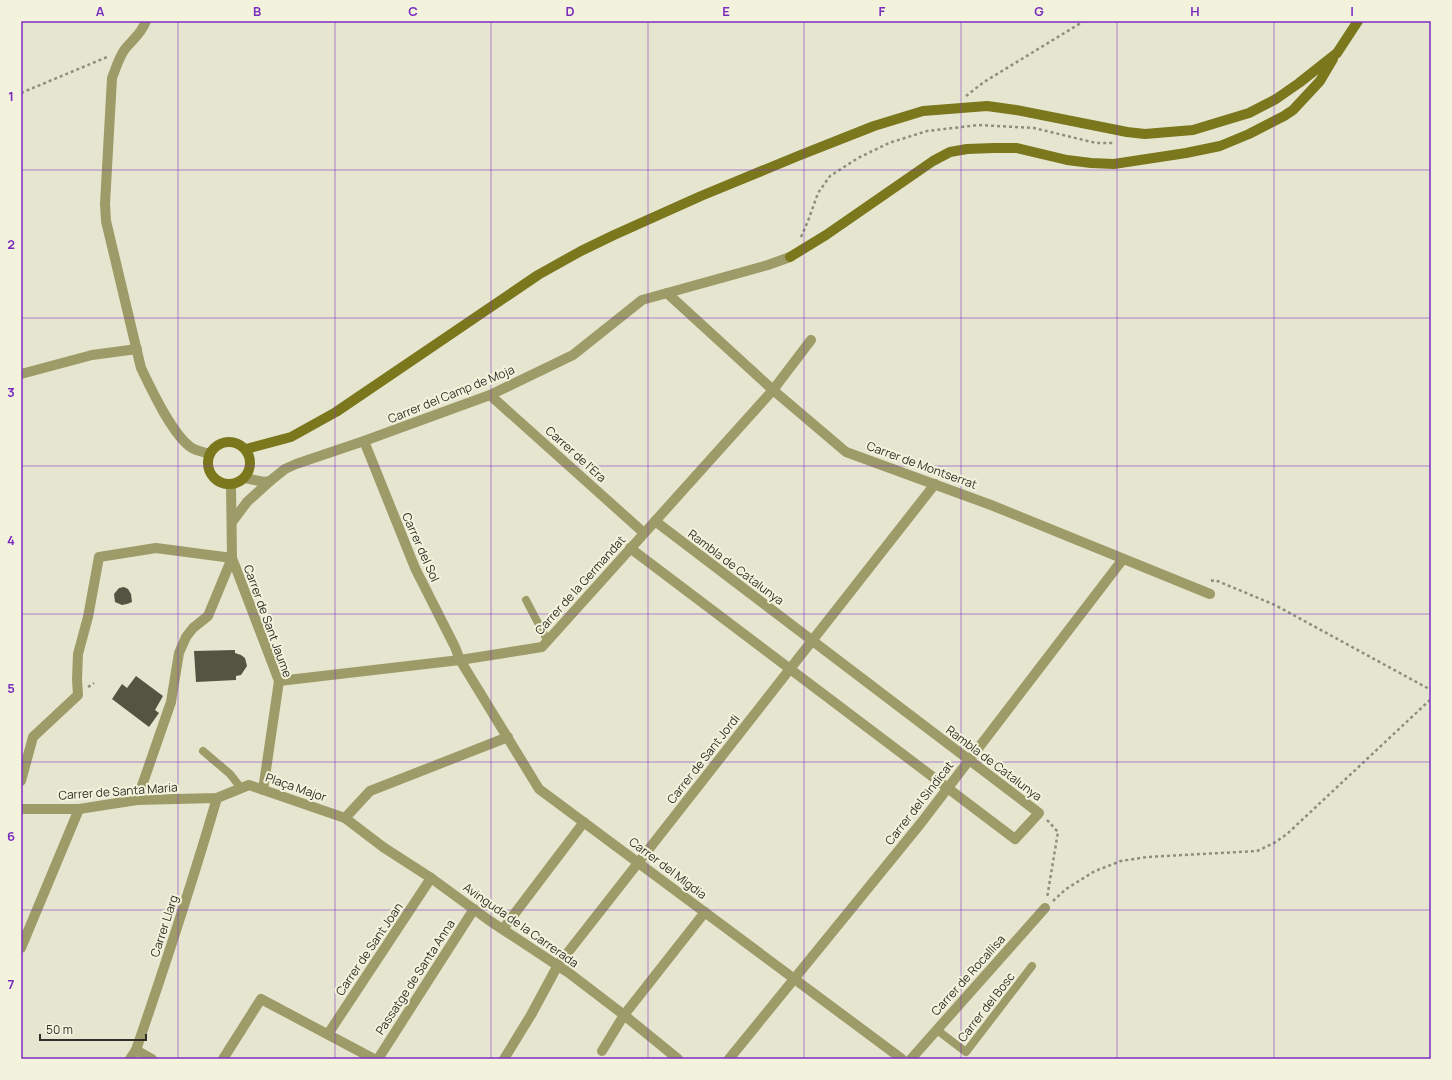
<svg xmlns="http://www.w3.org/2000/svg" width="1452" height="1080" font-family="Manrope,sans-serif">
<rect width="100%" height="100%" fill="#e6e6d0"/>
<!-- building -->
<g fill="#545442">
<polygon points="124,587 128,589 131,594 132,602 127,604 122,605 115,602 114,594 119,588"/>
<polygon points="235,650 235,653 241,655 245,658 247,666 241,675 236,676 236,680 196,682 194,651"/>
<polygon points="136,676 163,696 155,710 159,713 149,727 112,699 122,684 127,688"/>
</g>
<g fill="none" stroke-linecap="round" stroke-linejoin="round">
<!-- path -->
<g stroke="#8e8e7f" stroke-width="2.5" stroke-dasharray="3 3" stroke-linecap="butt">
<polyline points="21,93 107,57"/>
<polyline points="966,96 984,82 1084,21"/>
<polyline points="801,237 808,221 818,193 830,176 858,158 889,143 927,131 979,125 1034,128 1096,143 1115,143"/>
<polyline points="1211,581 1215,580 1275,605 1431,690"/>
<polyline points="88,687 94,683"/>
<polyline points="1047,820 1058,832 1047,898"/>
<polyline points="1053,901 1066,889 1095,871 1121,861 1147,857 1257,851 1274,843 1287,834 1431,699"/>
</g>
<!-- lane -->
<g stroke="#9d9b67" stroke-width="8">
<polyline points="526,600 547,640"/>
<polyline points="203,751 230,774 241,788"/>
<polyline points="937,1030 966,1052 1032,966"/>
</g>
<!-- street -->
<g stroke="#9d9b67" stroke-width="10">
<path d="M146 21C142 33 133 39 125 49 119 57 116 68 112 78L105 204 106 221 141 368C151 389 173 436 192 448 197 451 204 452 210 454"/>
<polyline points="667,293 773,390 846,452 991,505 1210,594"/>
<polyline points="21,374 92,355 137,349"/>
<polyline points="490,395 644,533"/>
<polyline points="364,441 415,568 455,647 460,660 539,789 902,1059"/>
<polyline points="245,478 264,482 270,481 285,469 296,464 364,441 490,395 573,355 642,300 768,265 790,257"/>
<polyline points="231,485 232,558 279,681 263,790"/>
<polyline points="232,522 247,502 270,481"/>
<polyline points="630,548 1015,839 1039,813 655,521"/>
<polyline points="279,681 460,660 542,647 773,390 811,340"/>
<polyline points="21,781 33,737 78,695 77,679 78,654 88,617 99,557 156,548 232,558"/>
<polyline points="137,800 171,702 179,653 186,637 193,628 208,616 232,558"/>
<polyline points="21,809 79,809 137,800 217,798 249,785 345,818 383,847 431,878 490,921 569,973 624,1015 678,1059"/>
<polyline points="345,818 370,791 508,737"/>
<polyline points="503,929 584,822"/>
<polyline points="21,948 79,809"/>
<polyline points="328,1034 431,878"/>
<polyline points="136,1050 152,1059"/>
<polyline points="602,1051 624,1015 705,912"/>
<path d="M130 1059 136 1050C165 966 192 883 217 798"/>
<polyline points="223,1059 261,999 374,1059"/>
<polyline points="378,1059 474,909"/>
<polyline points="504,1059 531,1015 558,965 935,484"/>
<polyline points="729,1059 921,823 1123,559"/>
<polyline points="911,1059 1045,908"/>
</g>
<!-- secondary -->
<g stroke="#7b771d" stroke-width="10">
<polyline points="790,257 826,235 933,161 950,152 967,149 994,148 1017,148 1067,160 1091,163 1114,164 1186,153 1220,146 1249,134 1284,116 1293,110 1320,81 1333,59"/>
<circle cx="229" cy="463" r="21"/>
<polyline points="246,449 291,437 336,412 538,275 581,251 614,235 701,196 798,156 874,126 923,111 987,106 1016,110 1127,132 1145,134 1193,130 1249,113 1276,99 1299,83 1337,53 1358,21"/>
</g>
</g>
<!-- grid -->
<path fill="none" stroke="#7b2cbf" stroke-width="1" stroke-opacity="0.55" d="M178 21V1059M335 21V1059M491 21V1059M648 21V1059M804 21V1059M961 21V1059M1117 21V1059M1274 21V1059M21 170H1431M21 318H1431M21 466H1431M21 614H1431M21 762H1431M21 910H1431"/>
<g text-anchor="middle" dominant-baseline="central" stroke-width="4" stroke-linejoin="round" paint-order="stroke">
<!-- street labels -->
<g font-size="12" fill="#2f2f27" stroke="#f3f3dd">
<text transform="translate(451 394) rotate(-22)">Carrer del Camp de Moja</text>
<text transform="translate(576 454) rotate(42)">Carrer de l'Era</text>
<text transform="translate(922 465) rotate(20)">Carrer de Montserrat</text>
<text transform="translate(421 547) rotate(66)">Carrer del Sol</text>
<text transform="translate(736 567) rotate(37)">Rambla de Catalunya</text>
<text transform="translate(580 585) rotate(-48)">Carrer de la Germandat</text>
<text transform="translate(268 621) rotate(70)">Carrer de Sant Jaume</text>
<text transform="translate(703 759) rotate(-52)">Carrer de Sant Jordi</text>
<text transform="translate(994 763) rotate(37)">Rambla de Catalunya</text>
<text transform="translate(296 787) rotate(19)">Plaça Major</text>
<text transform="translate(118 791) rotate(-4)">Carrer de Santa Maria</text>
<text transform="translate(919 803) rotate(-52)">Carrer del Sindicat</text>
<text transform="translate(668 868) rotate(37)">Carrer del Migdia</text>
<text transform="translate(521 925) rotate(35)">Avinguda de la Carrerada</text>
<text transform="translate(164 926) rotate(-72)">Carrer Llarg</text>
<text transform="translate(369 949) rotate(-56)">Carrer de Sant Joan</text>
<text transform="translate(968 975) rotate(-48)">Carrer de Rocallisa</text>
<text transform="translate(415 977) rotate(-57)">Passatge de Santa Anna</text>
<text transform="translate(986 1007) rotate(-52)">Carrer del Bosc</text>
</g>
</g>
<!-- border -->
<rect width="1452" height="1080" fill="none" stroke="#f3f3dd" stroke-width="44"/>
<!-- scale -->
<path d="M40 1034v6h106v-6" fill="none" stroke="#2f2f27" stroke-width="2"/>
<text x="46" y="1034" font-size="12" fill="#2f2f27" stroke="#f3f3dd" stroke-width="3" paint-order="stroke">50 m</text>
<rect x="22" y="22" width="1408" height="1036" fill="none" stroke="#7b2cbf" stroke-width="1.5"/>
<g font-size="13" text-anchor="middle" font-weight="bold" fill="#7b2cbf">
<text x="100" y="16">A</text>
<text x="257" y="16">B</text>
<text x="413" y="16">C</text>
<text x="570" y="16">D</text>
<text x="726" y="16">E</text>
<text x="882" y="16">F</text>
<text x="1039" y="16">G</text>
<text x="1195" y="16">H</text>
<text x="1352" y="16">I</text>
<text x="11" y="101">1</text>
<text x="11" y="249">2</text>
<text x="11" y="397">3</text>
<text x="11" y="545">4</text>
<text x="11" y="693">5</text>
<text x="11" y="841">6</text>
<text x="11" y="989">7</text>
</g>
</svg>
